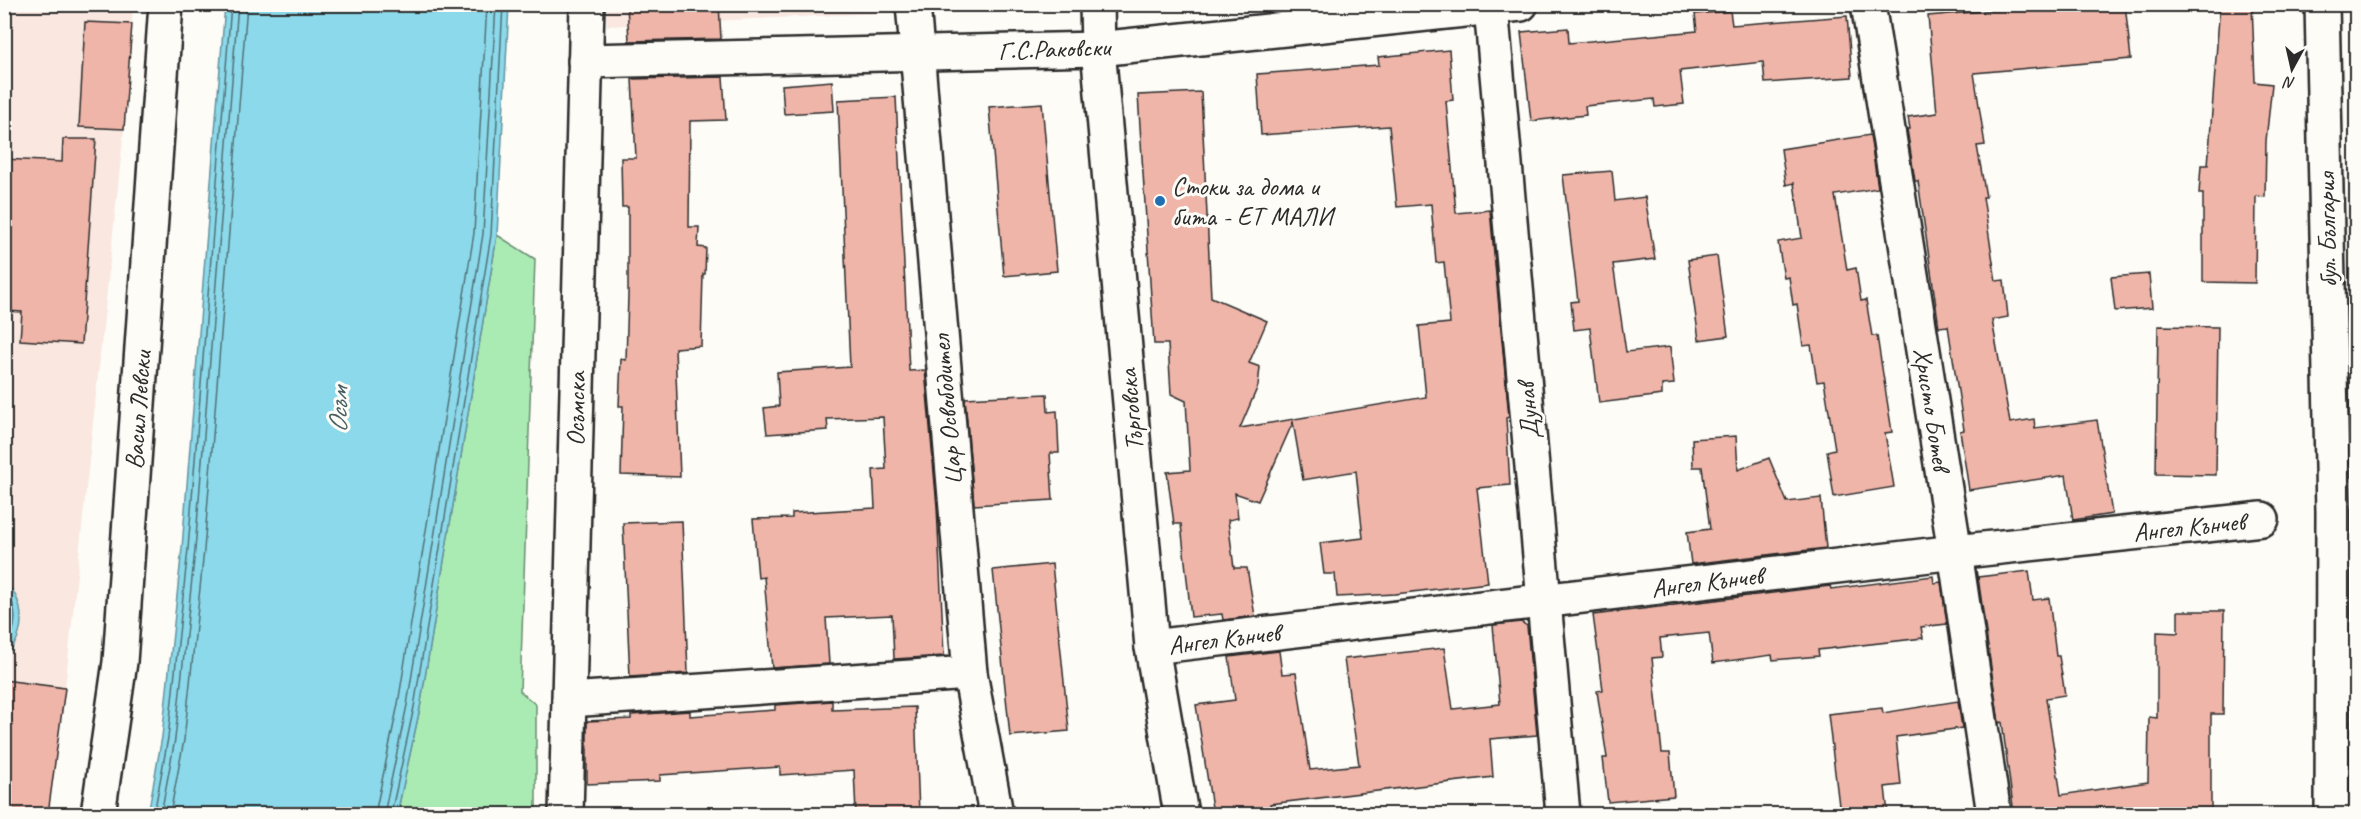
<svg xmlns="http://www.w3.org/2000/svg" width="2361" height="819" font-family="Caveat,sans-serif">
<rect width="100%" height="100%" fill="#fdfcf7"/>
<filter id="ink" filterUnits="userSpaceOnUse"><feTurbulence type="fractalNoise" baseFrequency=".0167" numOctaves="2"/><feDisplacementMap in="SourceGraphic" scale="12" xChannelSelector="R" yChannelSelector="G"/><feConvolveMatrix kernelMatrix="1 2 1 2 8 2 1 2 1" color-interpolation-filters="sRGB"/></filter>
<g filter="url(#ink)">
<!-- built -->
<g fill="#f9e7e0">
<polygon points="900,4 900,12 607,26 606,5"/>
<polygon points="5,5 133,5 124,129 65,688 48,814 5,814"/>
</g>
<!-- green -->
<polygon fill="#aaebb4" stroke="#6a8b70" stroke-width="1.5" points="497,235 535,259 520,691 536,705 536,814 397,814 420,708"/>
<!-- water -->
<g fill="#8bd9ea" stroke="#65939e" stroke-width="1.5">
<polygon points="225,5 509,5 497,235 420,708 397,814 148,814 162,737 182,548"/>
<path d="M4 581C26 601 27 635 5 656Z"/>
</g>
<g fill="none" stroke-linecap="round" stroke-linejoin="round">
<!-- shore -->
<g stroke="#517177" stroke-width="1.5">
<path d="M4 589C19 608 18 629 4 648"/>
<polyline points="154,814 168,738 188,549 231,4"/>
<polyline points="161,814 175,739 195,550 238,4"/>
<polyline points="170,814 184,740 204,550 247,4"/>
<polyline points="375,814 398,704 474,233 487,4"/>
<polyline points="384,814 407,705 483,234 496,4"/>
<polyline points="391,814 414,707 491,235 503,4"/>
</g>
</g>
<!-- building -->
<g fill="#efb5a9" stroke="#2b2b2b" stroke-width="1.5">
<polygon points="627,4 719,4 721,39 629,41"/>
<polygon points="2062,4 2125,4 2131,59 1974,73 1985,145 1977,146 1986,197 1983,197 1996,281 2004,280 2008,317 1992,320 2010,423 2034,419 2035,428 2097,420 2112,514 2073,520 2066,475 1969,490 1960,431 1964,430 1948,326 1939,327 1918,181 1915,181 1907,129 1910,129 1908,117 1937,113 1928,16"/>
<polygon points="2220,4 2252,4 2255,82 2272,84 2266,141 2265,197 2256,196 2255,283 2203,282 2203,194 2199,194 2201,165 2208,165"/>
<polygon points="1730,11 1732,25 1847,16 1852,77 1765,83 1763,62 1680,71 1684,104 1655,107 1654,99 1585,106 1586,115 1531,121 1521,32 1568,28 1569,43 1697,31 1695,14"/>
<polygon points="85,22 132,24 124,129 79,127"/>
<polygon points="1449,50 1453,100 1446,101 1456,213 1490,210 1509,417 1506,418 1510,485 1477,488 1488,583 1395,594 1337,597 1335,574 1324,574 1320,543 1363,538 1356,471 1303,480 1293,422 1258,501 1235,493 1238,518 1228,520 1234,568 1247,568 1255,616 1223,620 1222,614 1191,617 1181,524 1174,524 1167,472 1190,470 1186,401 1171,394 1168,344 1154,344 1138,95 1201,92 1211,297 1267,321 1249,363 1260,367 1258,386 1240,428 1426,397 1419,326 1450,323 1444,262 1436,263 1431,204 1397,207 1389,126 1261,135 1257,74 1379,65 1378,57"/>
<polygon points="723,77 726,120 690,121 689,227 699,227 698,247 706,248 705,274 703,274 701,346 675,348 680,477 621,475 623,406 619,406 621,359 626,360 628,296 628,207 622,207 621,158 636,158 632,79"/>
<polygon points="832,81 834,111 784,114 782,85"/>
<polygon points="896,97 909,371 925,370 937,507 944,656 894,659 892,615 826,618 829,664 772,668 764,577 758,578 753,519 792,518 792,513 875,508 873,470 886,469 883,417 827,419 828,430 767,434 764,408 779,406 777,372 850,367 838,100"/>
<polygon points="1042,103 1057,271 1004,276 989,107"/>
<polygon points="1870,135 1878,188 1835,195 1847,270 1856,268 1861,301 1866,300 1872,336 1877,336 1892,432 1885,433 1894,487 1834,497 1827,451 1835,449 1824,381 1817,382 1811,345 1803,346 1797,304 1793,305 1789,277 1784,278 1778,242 1802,238 1794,183 1786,185 1781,149"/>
<polygon points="63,139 96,139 81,344 20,340 22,312 4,311 4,159 62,162"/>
<polygon points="1612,171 1615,201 1645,197 1655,259 1613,264 1626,352 1670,347 1674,384 1662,385 1662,395 1599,403 1590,328 1574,330 1571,302 1578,301 1563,175"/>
<polygon points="1717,256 1728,336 1699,340 1688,260"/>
<polygon points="2149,274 2152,308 2115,311 2111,277"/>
<polygon points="2158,326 2218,327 2216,475 2156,474"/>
<polygon points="1047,394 1048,412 1057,411 1059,453 1050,453 1053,500 974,505 965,398"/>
<polygon points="1736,436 1738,470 1769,458 1787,502 1821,498 1826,548 1691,564 1687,532 1710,529 1702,467 1693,467 1692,439"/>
<polygon points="682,521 688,673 630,677 623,523"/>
<polygon points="1052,564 1069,731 1010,736 993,570"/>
<polygon points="2029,571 2033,600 2049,598 2056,656 2059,656 2065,695 2046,698 2061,795 2148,782 2149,717 2157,718 2157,632 2178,633 2178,611 2224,611 2223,714 2211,714 2211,814 2148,814 2148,807 2099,814 2014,814 2002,722 1999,723 1978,577"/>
<polygon points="1933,576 1934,583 1941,582 1947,624 1921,627 1923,638 1818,650 1819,656 1773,660 1772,655 1713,663 1709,633 1660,638 1662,657 1652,658 1662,753 1670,753 1674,796 1608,802 1603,758 1607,758 1597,691 1603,690 1593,615 1830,586 1831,589"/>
<polygon points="1521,622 1527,626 1537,735 1490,739 1493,777 1270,804 1272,814 1213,814 1196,705 1235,700 1229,657 1279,651 1282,674 1296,673 1310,770 1359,765 1344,659 1444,648 1453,709 1500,704 1493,625"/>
<polygon points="4,680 65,688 48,814 4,812"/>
<polygon points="832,701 832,710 915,707 919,814 856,814 854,770 780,775 780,767 660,775 660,781 587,784 587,721 631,719 631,715 690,711 690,716 775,710 775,705"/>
<polygon points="1958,701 1962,728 1896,737 1901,785 1885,787 1888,814 1840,814 1828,714 1882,708 1883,713"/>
</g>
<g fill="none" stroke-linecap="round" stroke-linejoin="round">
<defs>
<g id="minor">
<polyline points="913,4 970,673 996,814"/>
<polyline points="1868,4 1955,552 1994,814"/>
<polyline points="1491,7 1563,814"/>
<polyline points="585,61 1098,49 1521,4"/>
<polyline points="1152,647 1955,552 2262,519"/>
<polyline points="569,700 970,673"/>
<polyline points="98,814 120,662 166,4"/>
<polyline points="566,814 587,4"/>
</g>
<g id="tertiary">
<polyline points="1097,4 1098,49 1152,647 1181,814"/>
<polyline points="2322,4 2333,512 2332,814"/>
</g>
</defs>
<!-- minor casing -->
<use href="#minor" stroke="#2b2b2b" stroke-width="38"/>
<!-- tertiary casing -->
<use href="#tertiary" stroke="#2b2b2b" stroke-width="38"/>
<!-- minor -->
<use href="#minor" stroke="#fdfcf7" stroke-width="33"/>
<!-- tertiary -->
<use href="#tertiary" stroke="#fdfcf7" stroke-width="33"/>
</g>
</g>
<!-- markers -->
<circle fill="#1f6fb2" stroke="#fdfcf7" stroke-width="2" cx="1160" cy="201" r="6"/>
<g text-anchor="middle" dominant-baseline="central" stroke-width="6" stroke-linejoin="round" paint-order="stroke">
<!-- street labels -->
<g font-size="26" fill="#2b2b2b" stroke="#fdfcf7">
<text transform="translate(1054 49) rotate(-2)">Г.С.Раковски</text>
<text transform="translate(2327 230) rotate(-91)">бул. България</text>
<text transform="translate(576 409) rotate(-89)">Осъмска</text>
<text transform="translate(1932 409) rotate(81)">Христо Ботев</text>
<text transform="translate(138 410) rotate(-86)">Васил Левски</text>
<text transform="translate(947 410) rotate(-95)">Цар Освободител</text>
<text transform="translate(1131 410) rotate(-95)">Търговска</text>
<text transform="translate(1528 411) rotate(-95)">Дунав</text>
<text transform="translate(2189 527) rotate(-6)">Ангел Кънчев</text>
<text transform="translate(1707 582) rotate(-7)">Ангел Кънчев</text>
<text transform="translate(1224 639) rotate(-7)">Ангел Кънчев</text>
</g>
<!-- poi labels -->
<g font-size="26" fill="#2b2b2b" stroke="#fdfcf7" text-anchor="start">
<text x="1172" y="186">Стоки за дома и<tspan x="1172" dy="30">бита - ЕТ МАЛИ</tspan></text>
</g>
<!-- water labels -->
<g font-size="27" font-style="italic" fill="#485f64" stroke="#fdfcf7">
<text transform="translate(338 410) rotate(-88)">Осъм</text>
</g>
</g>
<!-- margin -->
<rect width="2361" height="819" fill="none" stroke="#fdfcf7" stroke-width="24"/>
<rect x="12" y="12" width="2337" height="795" fill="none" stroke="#2b2b2b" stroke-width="2" filter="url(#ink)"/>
<!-- north arrow -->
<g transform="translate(2292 69) rotate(188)" stroke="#fdfcf7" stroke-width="4.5" paint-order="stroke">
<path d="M0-4.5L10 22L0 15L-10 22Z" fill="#2b2b2b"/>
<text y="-9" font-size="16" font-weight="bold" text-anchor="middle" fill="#2b2b2b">N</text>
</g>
</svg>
